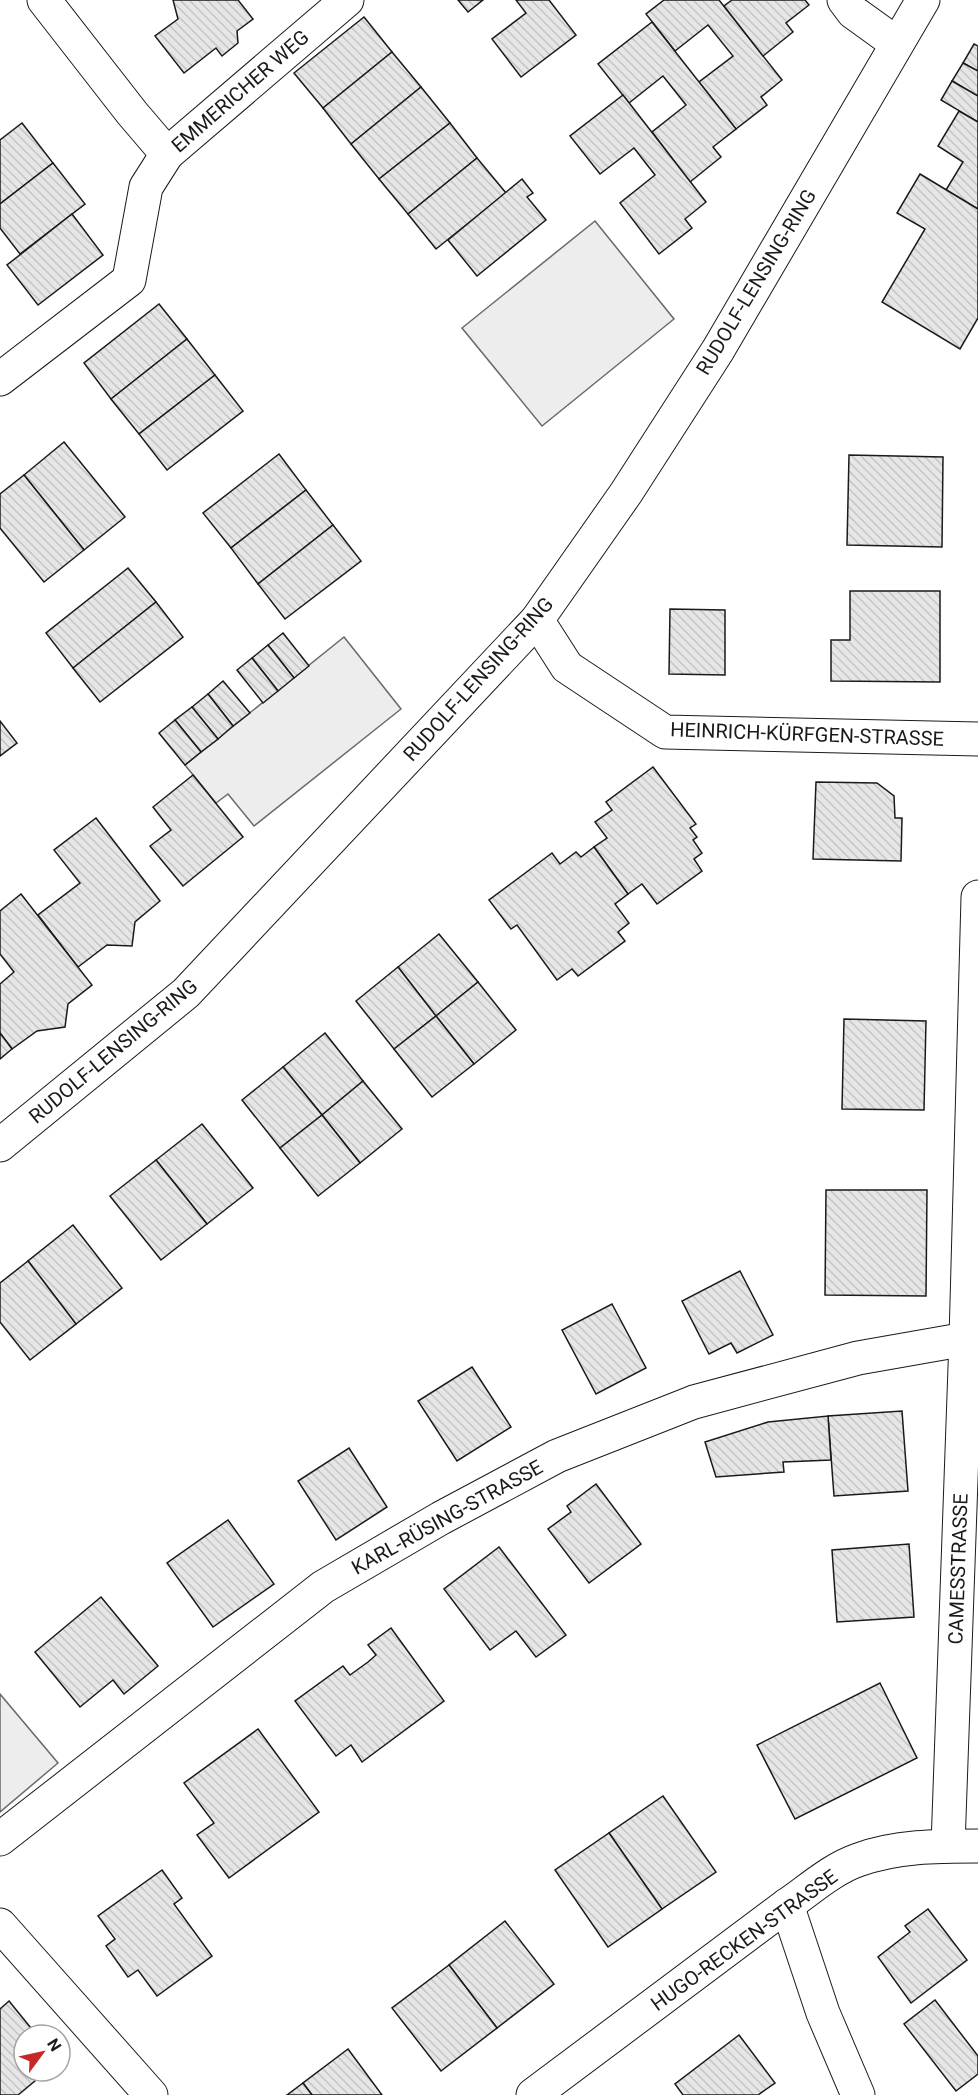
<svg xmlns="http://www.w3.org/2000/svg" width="978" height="2095" font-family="Roboto,sans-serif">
<defs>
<pattern id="building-back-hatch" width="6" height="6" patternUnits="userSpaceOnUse" patternTransform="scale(1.5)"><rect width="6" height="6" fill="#e6e6e6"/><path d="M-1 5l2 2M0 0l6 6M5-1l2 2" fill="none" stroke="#c5c5c5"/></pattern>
</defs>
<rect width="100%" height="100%" fill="#fff"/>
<!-- parking -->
<g fill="#ededed" stroke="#6a6a6a" stroke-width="1.5">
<polygon points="595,221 674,319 542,426 462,328"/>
<polygon points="344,637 401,709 254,826 228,794 216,803 185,765"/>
<polygon points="0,1694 58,1763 0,1812"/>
</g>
<!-- building -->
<g fill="url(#building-back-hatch)" stroke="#1a1a1a" stroke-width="1.5">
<polygon points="173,0 238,0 253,19 237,31 238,43 222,56 216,48 184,73 155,36 178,19"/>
<polygon points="458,0 483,0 468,12"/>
<polygon points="516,0 549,0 576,35 521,77 492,39 526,13"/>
<polygon points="664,0 719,0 782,80 761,97 767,105 736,129 699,82 733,56 708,25 675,51 646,14"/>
<polygon points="732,0 805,0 809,5 786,23 793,32 763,56 724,6"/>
<polygon points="364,17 392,52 323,108 294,73"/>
<polygon points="652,22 736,129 713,147 721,157 690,182 652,132 686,105 663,76 629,103 598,64"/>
<polygon points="974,44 978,46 978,71 963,63"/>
<polygon points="392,52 421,87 351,144 323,108"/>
<polygon points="963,63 978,71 978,96 952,81"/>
<polygon points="952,81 978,96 978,122 941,100"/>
<polygon points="421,87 450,123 379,179 351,144"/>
<polygon points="623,95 706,202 685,219 692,228 659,254 620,203 655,175 634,148 600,174 570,136"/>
<polygon points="959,111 978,122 978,209 946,190 963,162 938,146"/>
<polygon points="22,123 53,163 0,204 0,140"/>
<polygon points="450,123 477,158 408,214 379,179"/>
<polygon points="477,158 506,193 436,249 408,214"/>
<polygon points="53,163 85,204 20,254 0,228 0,204"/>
<polygon points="920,174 978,209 978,318 960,349 882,302 925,229 897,213"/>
<polygon points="522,179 533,193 527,197 546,220 477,276 448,240"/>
<polygon points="72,214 103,255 38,305 7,265"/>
<polygon points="159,304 187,339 111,399 84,363"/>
<polygon points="187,339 215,375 139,434 111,399"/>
<polygon points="215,375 243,411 167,470 139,434"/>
<polygon points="64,442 125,517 84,550 24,475"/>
<polygon points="279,454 306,490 231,548 203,513"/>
<polygon points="849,455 943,457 942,547 847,545"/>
<polygon points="24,475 84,550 44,582 0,528 0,494"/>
<polygon points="306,490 333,525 258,584 231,548"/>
<polygon points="333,525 361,561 285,619 258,584"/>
<polygon points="128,568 156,602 73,668 46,633"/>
<polygon points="850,591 940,591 940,682 831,681 831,640 850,640"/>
<polygon points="156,602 183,637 100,702 73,668"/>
<polygon points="670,609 725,610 725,675 669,674"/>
<polygon points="283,633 309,666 294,678 268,645"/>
<polygon points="268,645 294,678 278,691 252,658"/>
<polygon points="252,658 278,691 263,703 237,670"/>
<polygon points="223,681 250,713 233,726 208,694"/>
<polygon points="208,694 233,726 218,739 192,707"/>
<polygon points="192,707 218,739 201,752 175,720"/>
<polygon points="175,720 201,752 185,765 159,733"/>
<polygon points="0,721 17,743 0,756"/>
<polygon points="653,767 696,824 690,828 697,837 693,840 702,853 694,859 702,871 657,904 642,884 628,894 594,847 607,838 595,822 612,810 606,802"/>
<polygon points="193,775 243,837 183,886 150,846 171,830 153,807"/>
<polygon points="816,782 877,783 894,796 895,818 902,818 901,861 813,859"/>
<polygon points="96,818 160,901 135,922 132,946 107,945 78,967 38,915 80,883 54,850"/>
<polygon points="594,847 628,894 615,904 629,923 618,932 625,941 578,976 572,969 557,980 517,925 511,929 489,900 552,853 560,864 576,852 581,857"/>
<polygon points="21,894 92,985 68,1004 65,1027 37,1031 12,1049 0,1033 0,984 14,972 0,954 0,911"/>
<polygon points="439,934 478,982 436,1016 398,967"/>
<polygon points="398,967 436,1016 394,1049 356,1001"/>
<polygon points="478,982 516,1030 474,1064 436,1016"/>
<polygon points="436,1016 474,1064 432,1097 394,1049"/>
<polygon points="844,1019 926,1021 924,1110 842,1109"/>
<polygon points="0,1033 12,1049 0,1059"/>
<polygon points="325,1033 363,1081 322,1115 283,1067"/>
<polygon points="283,1067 322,1115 280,1148 242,1100"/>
<polygon points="363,1081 402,1129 360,1163 322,1115"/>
<polygon points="322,1115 360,1163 318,1196 280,1148"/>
<polygon points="202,1124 253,1188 207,1224 156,1160"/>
<polygon points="156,1160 207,1224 161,1260 110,1196"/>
<polygon points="826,1190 927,1190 926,1296 825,1295"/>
<polygon points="73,1225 122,1288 76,1324 28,1261"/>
<polygon points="28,1261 76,1324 30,1360 0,1322 0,1283"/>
<polygon points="740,1271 773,1335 737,1353 731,1343 709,1354 682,1301"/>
<polygon points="612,1304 646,1368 596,1394 562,1330"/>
<polygon points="472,1367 511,1427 457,1461 418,1401"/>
<polygon points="902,1411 908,1491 834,1496 828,1416"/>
<polygon points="828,1416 831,1460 783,1462 784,1472 716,1477 705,1442 768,1422"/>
<polygon points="349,1448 387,1507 336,1540 298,1481"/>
<polygon points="596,1484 641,1544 589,1583 548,1529 571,1512 567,1506"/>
<polygon points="228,1520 274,1584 213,1627 167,1563"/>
<polygon points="909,1544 914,1617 837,1622 832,1550"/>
<polygon points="499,1547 566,1635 536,1657 516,1631 490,1650 444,1589"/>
<polygon points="101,1597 158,1666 124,1694 113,1680 80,1707 35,1652"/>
<polygon points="391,1628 444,1701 362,1762 351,1745 336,1756 295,1701 343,1666 350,1675 368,1662 376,1655 368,1645"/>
<polygon points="880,1683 917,1758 795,1819 757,1745"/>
<polygon points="258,1729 319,1812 229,1878 197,1835 214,1823 184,1783"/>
<polygon points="663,1796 716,1872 662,1909 609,1833"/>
<polygon points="609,1833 662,1909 608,1947 555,1870"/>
<polygon points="162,1870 182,1898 174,1904 212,1956 157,1996 138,1970 128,1977 106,1946 115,1939 98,1916"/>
<polygon points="928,1909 967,1960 911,2003 878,1957 910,1932 905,1926"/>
<polygon points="505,1921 554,1984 497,2028 449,1965"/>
<polygon points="449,1965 497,2028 441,2071 392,2008"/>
<polygon points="935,2000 978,2056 978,2074 956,2091 904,2024"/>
<polygon points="9,2001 35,2033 40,2029 45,2035 24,2035 24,2071 47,2071 18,2095 0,2095 0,2009"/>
<polygon points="739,2035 775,2083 758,2095 683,2095 675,2084"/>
<polygon points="348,2049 382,2095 312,2095 303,2083"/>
<polygon points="303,2083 312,2095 287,2095"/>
</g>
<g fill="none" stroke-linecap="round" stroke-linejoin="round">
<defs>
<g id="minor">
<polyline points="44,0 132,113 167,154"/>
<polyline points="844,0 853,12 896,43"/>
<polyline points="0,379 129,280 146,187 167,154 347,0"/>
<polyline points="537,620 567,667 665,732 978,739"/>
<polyline points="0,1145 186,993 537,620 626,493 718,350 923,0"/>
<polyline points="0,1839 323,1587 441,1518 557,1456 694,1402 858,1358 966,1339"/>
<polyline points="948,1846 966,1339 978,897"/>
<polyline points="787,1905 823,2013 858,2095"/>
<polyline points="0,1925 151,2095"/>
<path d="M533 2095 787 1905C809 1890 832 1869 858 1860 896 1846 937 1846 978 1846"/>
</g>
</defs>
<!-- minor casing -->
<use href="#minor" stroke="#1a1a1a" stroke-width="35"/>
<!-- minor -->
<use href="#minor" stroke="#fff" stroke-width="33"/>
</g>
<g text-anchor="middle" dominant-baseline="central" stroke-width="4.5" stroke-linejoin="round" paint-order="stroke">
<!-- street labels -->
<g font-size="20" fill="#1a1a1a" stroke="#fff">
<text transform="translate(240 91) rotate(-41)">EMMERICHER WEG</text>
<text transform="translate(756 282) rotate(-59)">RUDOLF-LENSING-RING</text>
<text transform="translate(478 679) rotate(-48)">RUDOLF-LENSING-RING</text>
<text transform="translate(807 734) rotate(2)">HEINRICH-KÜRFGEN-STRASSE</text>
<text transform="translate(113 1051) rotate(-40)">RUDOLF-LENSING-RING</text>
<text transform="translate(447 1517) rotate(-29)">KARL-RÜSING-STRASSE</text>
<text transform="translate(958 1569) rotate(-88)">CAMESSTRASSE</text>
<text transform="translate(744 1940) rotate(-36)">HUGO-RECKEN-STRASSE</text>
</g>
</g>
<!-- north arrow -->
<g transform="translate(42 2053) rotate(57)"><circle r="28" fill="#ffffff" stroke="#a3a3a3" stroke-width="1.5"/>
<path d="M0-4.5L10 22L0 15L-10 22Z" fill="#c62828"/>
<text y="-9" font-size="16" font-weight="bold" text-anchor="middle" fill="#1a1a1a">N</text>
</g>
</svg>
